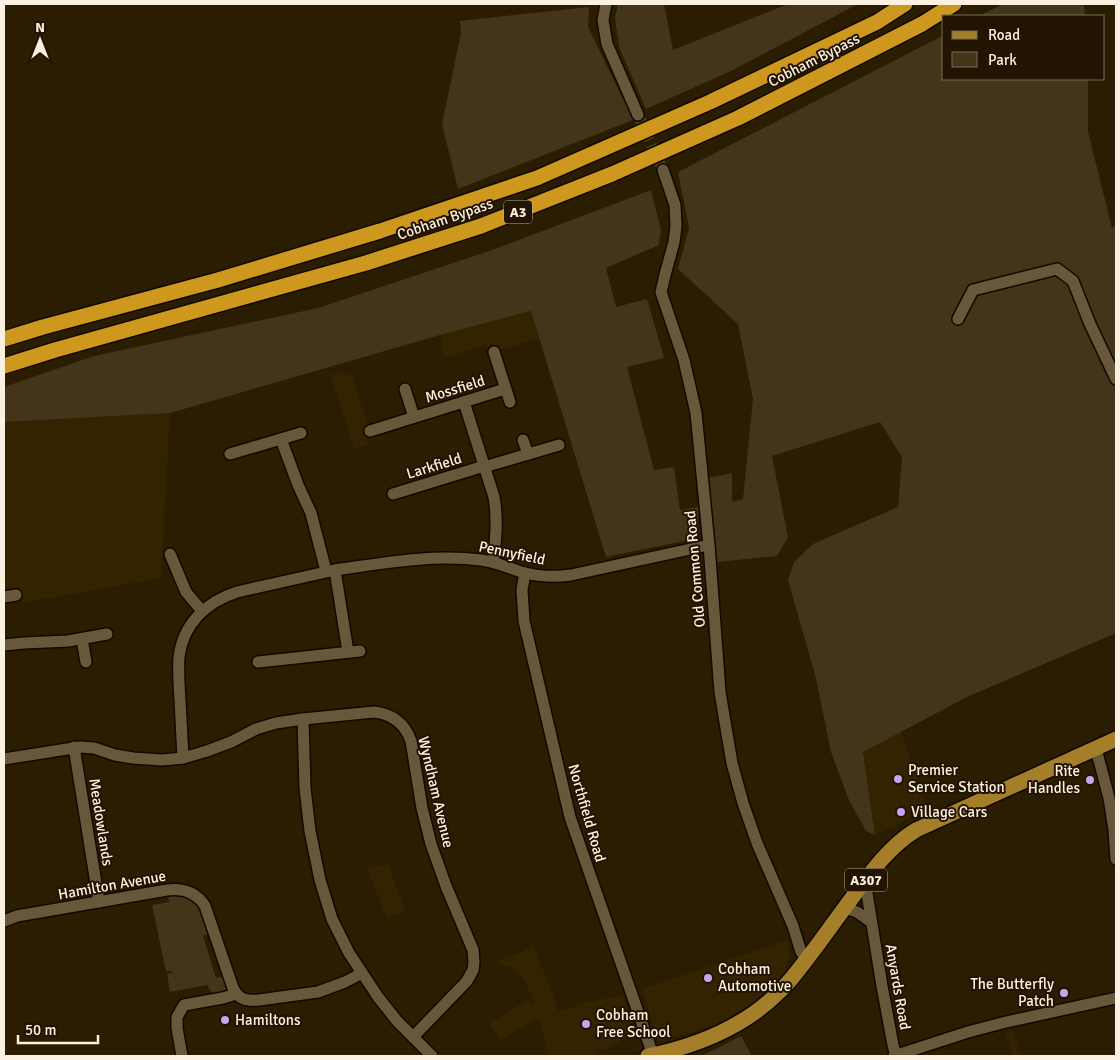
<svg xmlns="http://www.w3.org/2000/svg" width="1120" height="1060" font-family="Signika,sans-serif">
<rect width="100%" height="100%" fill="#2b1d01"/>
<!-- built -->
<g fill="#342300">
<polygon points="531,311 539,338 489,354 486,345 445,358 441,347 443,346 440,335"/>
<polygon points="342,372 344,376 351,374 371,435 367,439 368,444 354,449 331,375"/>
<polygon points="170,413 161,578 22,603 20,587 4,589 4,422"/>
<polygon points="901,732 926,805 896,826 875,835 863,752"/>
<polygon points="388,864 405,911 387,918 367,869 375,866"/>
<polygon points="787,940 789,946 789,959 786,969 780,977 750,1005 712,1026 670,1038 658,1041 642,989"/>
<polygon points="534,946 559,1012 585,1003 623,995 631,1021 632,1028 631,1032 627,1037 621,1041 597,1052 598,1055 593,1056 548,1056 540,1020 538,1018 500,1041 489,1023 528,1000 532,1007 534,1002 523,978 509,965 505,965 501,967 499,961"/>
<polygon points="1013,1030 1021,1056 1013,1056 1005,1032"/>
</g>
<!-- green -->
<g fill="#433519">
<polygon points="618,4 664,4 673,50 788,4 858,4 731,71 646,109 619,47 615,18"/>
<polygon points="1003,4 1084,4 1085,16 979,16"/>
<polygon points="589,7 588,27 633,120 458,189 442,124 461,33 460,21"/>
<polygon points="944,35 944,79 1088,79 1088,132 1112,228 1116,225 1116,633 967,697 863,752 875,835 866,831 849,800 831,752 816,678 788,580 794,562 813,544 898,507 902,457 880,422 772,456 788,537 777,556 717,562 707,478 732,473 732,502 743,499 753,399 738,324 678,269 689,228 678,172"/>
<polygon points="651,190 661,230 659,245 606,268 616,307 647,299 664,358 627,367 654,470 674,467 680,510 699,507 697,531 684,541 606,557 531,311 440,335 170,413 4,422 4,387 94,356 318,308 492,250"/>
<path d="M168 894 187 896 199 905 210 934 203 936 216 978 224 976 226 982V989C217 997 213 996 207 985L170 992 167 974 172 973V971H166L152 905 169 902Z"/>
<polygon points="741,1036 752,1056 700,1056 718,1048"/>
</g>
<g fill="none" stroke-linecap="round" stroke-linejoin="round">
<!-- street-tunnel -->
<polyline stroke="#4a3d23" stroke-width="11" stroke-dasharray="11 5.5" stroke-linecap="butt" points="638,115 663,170"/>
<defs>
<g id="street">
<polyline points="606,4 603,20 607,44 638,115"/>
<polyline points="663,170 675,205 676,226 674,242 665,275 661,292 684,360 696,413 709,545 720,692 724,716 732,763 743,803 757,843 793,926 801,952 807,959"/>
<polyline points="958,319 973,290 1057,269 1073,281 1090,324 1116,379"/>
<polyline points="494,352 510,402"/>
<polyline points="405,389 414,417"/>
<path d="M464 402 494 497C498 519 496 540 493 562"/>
<polyline points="370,431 505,389"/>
<polyline points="281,439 298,485 311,513 326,571"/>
<polyline points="523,440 528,454"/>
<polyline points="230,454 301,433"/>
<polyline points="484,467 559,445"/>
<polyline points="393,494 484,466"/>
<polyline points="170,554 186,592 202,611"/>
<path d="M335 570C383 563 433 554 481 560 497 562 511 569 525 573 541 577 556 577 571 575L709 545"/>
<polyline points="525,573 522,590 524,621 570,817 653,1055"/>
<polyline points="4,597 16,595"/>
<polyline points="82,639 86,662"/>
<polyline points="4,645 24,643 68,641 107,634"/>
<polyline points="258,662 360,651"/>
<polyline points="303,719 305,788 310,831 320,880 332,919 349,953 378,997 397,1021 432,1056"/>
<polyline points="74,747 99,902"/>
<polyline points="1096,749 1109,798 1114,830 1116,859"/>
<path d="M183 758C182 738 181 719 180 700 179 686 178 672 179 657 183 624 206 602 237 592L335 570 348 652"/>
<path d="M4 759 80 747 94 748 115 755 133 758 162 760 183 758 207 751 231 742 256 729 276 723 303 719 374 712C392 714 405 724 411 741L422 808 431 844 446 886 473 950 474 962 473 970 467 981 413 1037"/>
<polyline points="865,881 882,986 893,1045 896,1056"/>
<polyline points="845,908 857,912 871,922"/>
<path d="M4 921 17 916 167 890C183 888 196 892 205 906L233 988C239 1000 246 1001 259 1000L318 992 345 982 362 973"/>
<polyline points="182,1056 177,1028 177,1017 184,1005 223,998 236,994"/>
<polyline points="894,1056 968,1032 1006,1022 1116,998"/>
</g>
<path id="primary" d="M648 1056C697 1046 743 1028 779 992 792 980 802 965 813 951 825 935 837 918 849 902 868 876 888 847 916 830L1116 739"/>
<g id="highway">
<polyline points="4,339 43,327 218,280 380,231 537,178 710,102 877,22 905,4"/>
<polyline points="4,366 55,350 366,263 481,226 612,174 738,118 922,24 954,4"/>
</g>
</defs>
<!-- street casing -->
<use href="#street" stroke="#120800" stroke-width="14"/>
<!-- primary casing -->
<use href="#primary" stroke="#120800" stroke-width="18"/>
<!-- highway casing -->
<use href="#highway" stroke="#120800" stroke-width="18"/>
<!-- street -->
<use href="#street" stroke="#68583b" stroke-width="11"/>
<!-- primary -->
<use href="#primary" stroke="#a57e29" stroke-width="15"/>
<!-- highway -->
<use href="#highway" stroke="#cd981d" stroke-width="15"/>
</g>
<!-- markers -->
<g fill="#c5a6f0" stroke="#221400" stroke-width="2">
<circle cx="898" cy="779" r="5"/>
<circle cx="1090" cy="780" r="5"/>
<circle cx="901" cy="812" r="5"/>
<circle cx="708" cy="978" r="5"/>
<circle cx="1064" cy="993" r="5"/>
<circle cx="225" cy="1020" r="5"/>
<circle cx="586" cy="1024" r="5"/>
</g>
<g text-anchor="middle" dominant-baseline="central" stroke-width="4" stroke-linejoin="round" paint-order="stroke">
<!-- shield labels -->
<g fill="#221400" stroke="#baaf9e" stroke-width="1">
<rect x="504" y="200.5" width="28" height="23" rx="4"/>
<rect x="845" y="868.5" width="42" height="23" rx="4"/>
</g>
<g font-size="14" font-weight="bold" fill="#fbf1e1">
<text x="518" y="212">A3</text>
<text x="866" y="880">A307</text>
</g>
<!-- street labels -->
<g font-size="15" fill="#fbf1e1" stroke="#221400">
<text transform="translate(814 60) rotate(-27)">Cobham Bypass</text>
<text transform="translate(445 219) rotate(-19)">Cobham Bypass</text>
<text transform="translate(455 389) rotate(-17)">Mossfield</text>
<text transform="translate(434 466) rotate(-17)">Larkfield</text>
<text transform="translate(512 553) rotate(12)">Pennyfield</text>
<text transform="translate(695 569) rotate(-95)">Old Common Road</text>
<text transform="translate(436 792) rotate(77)">Wyndham Avenue</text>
<text transform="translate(587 813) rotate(74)">Northfield Road</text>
<text transform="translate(101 822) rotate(81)">Meadowlands</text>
<text transform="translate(112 885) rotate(-10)">Hamilton Avenue</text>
<text transform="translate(898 987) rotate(80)">Anyards Road</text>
</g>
<!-- poi labels -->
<g font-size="15" fill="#fbf1e1" stroke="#221400" text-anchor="start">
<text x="908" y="770">Premier<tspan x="908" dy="17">Service Station</tspan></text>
<text x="1080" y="771" text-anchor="end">Rite<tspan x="1080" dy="17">Handles</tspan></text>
<text x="911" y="812">Village Cars</text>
<text x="718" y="969">Cobham<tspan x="718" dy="17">Automotive</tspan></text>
<text x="1054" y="984" text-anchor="end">The Butterfly<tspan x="1054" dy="17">Patch</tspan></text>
<text x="596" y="1015">Cobham<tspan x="596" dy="17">Free School</tspan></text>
<text x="235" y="1020">Hamiltons</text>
</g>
</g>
<!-- border -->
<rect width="1120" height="1060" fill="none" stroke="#fbf1e1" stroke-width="10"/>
<!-- legend -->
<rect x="942" y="15" width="162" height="65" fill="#221400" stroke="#796c5a"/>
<rect x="952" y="31" width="25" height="8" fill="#a57e29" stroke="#796c5a"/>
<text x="988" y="40" font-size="15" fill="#fbf1e1">Road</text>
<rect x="952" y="52" width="25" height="15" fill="#433519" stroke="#796c5a"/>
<text x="988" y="65" font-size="15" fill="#fbf1e1">Park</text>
<!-- north arrow -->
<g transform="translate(40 40)" stroke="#221400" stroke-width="4" paint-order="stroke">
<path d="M0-4L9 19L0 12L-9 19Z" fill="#fbf1e1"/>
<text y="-8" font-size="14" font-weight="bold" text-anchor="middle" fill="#fbf1e1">N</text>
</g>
<!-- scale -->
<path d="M18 1035v8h80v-8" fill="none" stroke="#fbf1e1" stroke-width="2.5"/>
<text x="25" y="1035" font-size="15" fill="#fbf1e1" stroke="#221400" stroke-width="4" paint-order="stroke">50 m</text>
</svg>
